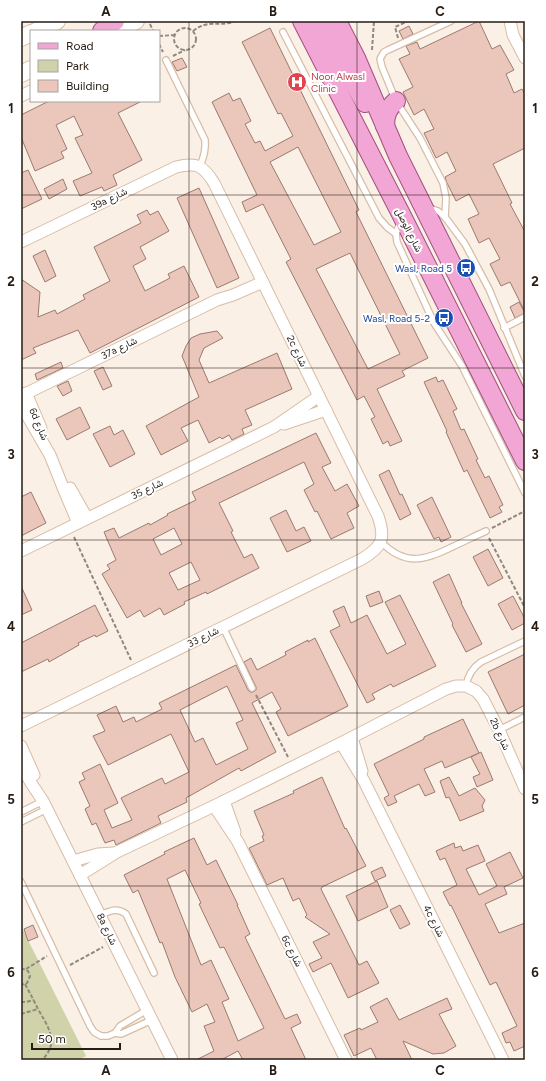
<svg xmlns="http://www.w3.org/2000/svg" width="546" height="1081" font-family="Figtree,Vazirmatn,sans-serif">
<rect width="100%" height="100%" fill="#fbf0e6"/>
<!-- green -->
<polygon fill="#d0d3a9" points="21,926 86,1056 78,1060 21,1060"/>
<!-- building -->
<g fill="#eac6bb" stroke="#9b7a6f" fill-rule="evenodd">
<polygon points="479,21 492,49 500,45 514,70 506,74 514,93 522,89 525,94 525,148 493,164 512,203 510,204 525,232 525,312 510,282 501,286 490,264 500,259 489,238 479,243 468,219 479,214 469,194 456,201 447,183 445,177 456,171 447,152 436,158 424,133 434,129 424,109 414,115 403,92 413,87 399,59 410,54 406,46 417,42 420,49"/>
<polygon points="409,26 413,34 403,39 399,31"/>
<path d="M270 28 359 210 356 212 428 358 402 371 405 376 377 389 402 441 390 446 388 441 383 444 371 419 375 417 364 396 357 400 286 262 291 259 263 204 246 212 242 202 257 195 212 102 229 93 233 101 240 98 251 121 245 124 255 143 260 141 265 151 293 136 281 113 278 114 242 42ZM298 147 341 232 314 245 270 162ZM350 253 400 354 368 369 316 269Z"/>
<polygon points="182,58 187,67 177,71 172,62"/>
<polygon points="49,101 142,101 118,113 142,160 113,175 117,185 104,191 102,187 80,196 73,181 92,173 75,138 83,135 74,116 56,125 67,149 61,152 64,158 35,171 21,137 21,115"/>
<polygon points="28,170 42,199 21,209 21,173"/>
<polygon points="63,179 67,189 49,199 44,189"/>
<polygon points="199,188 239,278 217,288 177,198"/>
<polygon points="147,210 150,215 158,211 169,231 140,247 146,259 133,266 145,291 170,278 168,274 184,266 199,297 90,353 78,330 33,348 36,353 21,360 21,279 40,292 38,317 55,310 57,314 85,299 83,295 110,281 94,247 141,223 137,215"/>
<polygon points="45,250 56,276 45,282 33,256"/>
<polygon points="519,302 525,313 515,318 510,307"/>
<polygon points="217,331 223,338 204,348 199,360 209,383 277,353 292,389 245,410 252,425 242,429 244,434 232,440 229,435 222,439 220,437 209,443 198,420 181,428 188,441 161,455 146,426 199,397 182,356 186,346 191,338 200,334"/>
<polygon points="61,362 63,368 37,380 35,374"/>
<polygon points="103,367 112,386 103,390 94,371"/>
<polygon points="436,377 438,382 443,380 457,409 453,411 461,430 464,429 478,459 476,460 485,478 489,476 503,505 499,507 502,512 490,518 467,470 464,472 446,432 447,431 424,382"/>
<polygon points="68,381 72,391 63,396 57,386"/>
<polygon points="80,407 90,428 67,440 56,419"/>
<polygon points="110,426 114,435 123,430 135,454 110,467 93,434"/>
<path d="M316 433 331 463 322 467 335 491 347 484 359 506 347 513 354 528 331 539 317 511 315 512 304 490 314 484 304 462 219 503 233 531 231 532 244 558 252 554 259 568 207 594 206 592 184 602 185 604 164 615 160 608 144 617 140 610 127 618 102 574 110 569 107 565 116 560 104 532 114 528 119 538 149 523 150 525 168 515 167 514 196 500 192 492ZM174 528 182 544 161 555 153 539ZM191 562 200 580 178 590 169 573Z"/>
<polygon points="389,470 400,495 402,494 411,514 400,520 379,475"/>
<polygon points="31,492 46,523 21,536 21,497"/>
<polygon points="432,497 451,537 441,542 439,537 434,539 417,505"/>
<polygon points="286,510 296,531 304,527 311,541 287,552 270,518"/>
<polygon points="488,549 503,578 488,586 473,557"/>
<polygon points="449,574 462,603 461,603 482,644 466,652 452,625 453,624 433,582"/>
<polygon points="21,586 32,610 21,615"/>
<polygon points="379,591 383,602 370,607 366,596"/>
<polygon points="400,595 436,666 393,687 391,684 372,694 375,699 367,703 330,631 340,626 333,611 344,606 351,623 367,615 387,654 406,644 385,602"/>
<polygon points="513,596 525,619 525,623 512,630 498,604"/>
<polygon points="95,605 108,631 96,637 95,635 78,643 79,645 49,662 48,659 21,672 21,643"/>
<path d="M315 638 348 706 288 736 276 712 281 709 272 692 252 703 276 752 241 771 239 768 186 798 187 802 158 816 161 823 116 845 114 840 105 843 96 823 92 825 85 809 90 806 79 782 85 779 82 773 100 764 118 803 104 810 112 828 132 820 121 798 162 778 165 784 189 772 171 734 108 765 93 736 105 731 97 715 116 706 123 722 134 717 136 722 162 709 159 703 236 665 248 690 250 692H253L256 690V687L244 662 251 658 257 670 286 655 285 652 308 640V642ZM227 686 243 720 236 723 248 749 216 765 203 738 195 742 180 710Z"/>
<polygon points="525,654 525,705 508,714 488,672"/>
<polygon points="463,719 479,753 445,768 442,761 424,769 435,792 425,796 419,784 394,796 397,802 388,806 384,798 389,795 374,764 424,739 424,737"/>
<polygon points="481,752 493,780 477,787 473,777 480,774 471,757"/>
<polygon points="322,777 345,829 346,828 366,866 322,887 321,889 359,965 367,961 379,983 348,998 331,963 313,972 309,964 322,958 313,942 330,934 305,917 307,915 299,898 293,901 283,878 267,885 249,848 264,841 262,836 264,835 254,811 294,793 293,791"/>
<polygon points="449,777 459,796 475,788 485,800 482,806 484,811 460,821 449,797 446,798 440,781"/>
<path d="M194 838 207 865 216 860 238 905H237L250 934 245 937 285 1019 297 1014 301 1023 291 1028 306 1060H243L238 1051 221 1060H196L214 1051 204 1026 215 1022 207 1004 192 1012 175 977 162 942 160 943 138 890 133 893 124 875 165 854 164 852ZM185 870 201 903 199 904 220 948 224 947 264 1028 238 1041 222 1002 229 999 211 960 201 965 167 879Z"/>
<polygon points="454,843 455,848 461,846 463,851 478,845 485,861 466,869 479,895 497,886 486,864 510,852 523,878 504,887 507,894 485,904 499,933 525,923 525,1046 514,1051 510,1042 506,1043 502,1033 517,1026 496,982 490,985 451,905 450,906 443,892 457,885 445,858 440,860 436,851"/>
<polygon points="382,867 386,876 375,881 371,872"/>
<polygon points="377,881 388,907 358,921 346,896"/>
<polygon points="400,905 410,924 400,929 390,910"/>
<polygon points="33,925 38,937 28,941 24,929"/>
<polygon points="387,998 399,1020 447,998 452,1009 439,1014 456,1046 444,1053 433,1054 403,1041 412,1060 377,1060 371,1048 354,1056 344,1035 360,1028 361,1030 378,1022 370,1007"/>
</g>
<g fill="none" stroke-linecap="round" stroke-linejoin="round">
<defs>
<g id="lane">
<polyline points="283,32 379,218 387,227 396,234"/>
<path d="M166 60 205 140C206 150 204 157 200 166"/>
<polyline points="429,208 438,211 445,217 465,244 489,289 525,376"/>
<polyline points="445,217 446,198 443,183 420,138 396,101 382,67 380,59 384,52 388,50 451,21"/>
<polyline points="401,220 396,234 397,242 434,323 462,366 525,493"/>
<polyline points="504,328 525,317"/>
<path d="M381 542C405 566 424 561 452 547 463 542 475 536 486 531"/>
<polyline points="223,627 252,688"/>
<path d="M466 686C468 675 472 668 481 662L525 641"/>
<polyline points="499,730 525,717"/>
<polyline points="21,812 43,801"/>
<polyline points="21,822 47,809"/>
<polyline points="21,882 90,1026 94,1032 101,1036 108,1036 115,1033 121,1034 152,1020"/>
<path d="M100 915C110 911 117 907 126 914L154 973"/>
<polyline points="115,1033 120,1026 147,1010"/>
</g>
<g id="street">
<polyline points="510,21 513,35 525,58"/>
<polyline points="21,96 31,91"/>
<path d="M21 242 176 167C196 162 203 165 214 183L378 516C386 539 382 547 362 559L21 726"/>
<polyline points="26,393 41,428"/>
<polyline points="21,396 217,300 233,295 263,282"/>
<polyline points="21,405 50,455 64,490 78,523"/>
<polyline points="284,424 326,410"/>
<polyline points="70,488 87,518"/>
<polyline points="21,551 274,427 319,396"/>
<polyline points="352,738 362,771"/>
<polyline points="341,743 364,781 503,1060"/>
<polyline points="21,746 34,775"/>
<polyline points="21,765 31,783 43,801 172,1060"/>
<polyline points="224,801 235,832"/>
<polyline points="214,806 238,842 346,1060"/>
<polyline points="73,861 98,854 113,853"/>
<polyline points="80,875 117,852 214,806 341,743 446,689 456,686 466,686 476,691 483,699 499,730 525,789"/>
</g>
<g id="secondary">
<polyline points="36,31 57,21"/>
<polyline points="113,31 136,21"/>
<polyline points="21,38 31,33"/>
<polyline points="21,74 31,69"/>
</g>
<g id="primary">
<polyline points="302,21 402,216 525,461"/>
<polyline points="321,21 354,84 365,103"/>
<polyline points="337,21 356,58 398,156 525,411"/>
<polyline points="102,31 115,21"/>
<path d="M385 126C385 115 388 108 396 101"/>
</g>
</defs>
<!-- lane casing -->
<use href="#lane" stroke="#d7bda6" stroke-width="8"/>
<!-- street casing -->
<use href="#street" stroke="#d7bda6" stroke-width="13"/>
<!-- secondary casing -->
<use href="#secondary" stroke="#d7bda6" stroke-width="18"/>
<!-- primary casing -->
<use href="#primary" stroke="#a34f7f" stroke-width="20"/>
<!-- path -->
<g stroke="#93887f" stroke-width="2" stroke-dasharray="4 2" stroke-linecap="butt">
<polyline points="150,24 153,31"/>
<circle cx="185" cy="39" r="11"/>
<path d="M193 31C210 18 219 28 235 21"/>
<polyline points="159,36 175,35"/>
<polyline points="398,38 395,27 408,21"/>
<polyline points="159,44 163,52"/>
<polyline points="372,50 374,21"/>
<polyline points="173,56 185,50"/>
<polyline points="492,528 525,511"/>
<polyline points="74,537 131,660"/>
<polyline points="489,538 525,608"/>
<polyline points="256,695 288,757"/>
<polyline points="70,965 103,947"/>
<polyline points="21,968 28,971 30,976 27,983 21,985"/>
<polyline points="26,969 47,956"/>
<path d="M25 984C30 993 34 1001 38 1009 48 1027 60 1042 42 1060"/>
<polyline points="21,1002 26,1002 34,1000"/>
<polyline points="21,1014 38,1009"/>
</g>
<!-- lane -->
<use href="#lane" stroke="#fff" stroke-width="5.5"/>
<!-- street -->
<use href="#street" stroke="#fff" stroke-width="11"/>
<!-- secondary -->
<use href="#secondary" stroke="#fff" stroke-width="16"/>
<!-- primary -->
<use href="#primary" stroke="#f1a6d5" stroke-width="18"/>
</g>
<!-- grid -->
<path fill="none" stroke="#261c14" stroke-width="1" stroke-opacity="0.55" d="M189 21V1060M357 21V1060M21 195H525M21 368H525M21 540H525M21 713H525M21 886H525"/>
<!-- icons -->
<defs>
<symbol id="hospital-disc" viewBox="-11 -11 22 22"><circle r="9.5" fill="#e0444e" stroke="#fff"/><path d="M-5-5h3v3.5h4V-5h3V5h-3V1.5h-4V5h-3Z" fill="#fff"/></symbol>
<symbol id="bus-disc" viewBox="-11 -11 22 22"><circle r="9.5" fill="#1a4fb4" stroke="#fff"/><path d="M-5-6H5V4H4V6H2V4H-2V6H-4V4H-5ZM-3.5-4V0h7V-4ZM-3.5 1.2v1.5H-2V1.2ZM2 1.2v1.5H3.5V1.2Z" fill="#fff"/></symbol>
</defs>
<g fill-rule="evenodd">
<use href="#hospital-disc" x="286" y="71" width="22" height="22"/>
<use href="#bus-disc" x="455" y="257" width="22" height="22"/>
<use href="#bus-disc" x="433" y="307" width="22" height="22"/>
</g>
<g text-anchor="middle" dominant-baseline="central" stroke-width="4" stroke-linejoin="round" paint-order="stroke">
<!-- health labels -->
<g font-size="10" fill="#be3a42" stroke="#fff" text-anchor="start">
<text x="311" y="76">Noor Alwasl<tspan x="311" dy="12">Clinic</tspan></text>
</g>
<!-- street labels -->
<g font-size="10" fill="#261c14" stroke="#fff">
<text transform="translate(109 199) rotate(-26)">39a شارع</text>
<text transform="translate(409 230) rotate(63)">شارع الوصل</text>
<text transform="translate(119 348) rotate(-26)">37a شارع</text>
<text transform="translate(297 351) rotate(64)">2c شارع</text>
<text transform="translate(39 424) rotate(67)">6d شارع</text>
<text transform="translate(147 489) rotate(-26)">شارع 35</text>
<text transform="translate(203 637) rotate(-26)">شارع 33</text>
<text transform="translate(500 734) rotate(65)">2b شارع</text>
<text transform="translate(434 921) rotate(63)">4c شارع</text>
<text transform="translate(107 929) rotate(64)">8a شارع</text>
<text transform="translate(292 951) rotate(63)">6c شارع</text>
</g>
<!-- transit labels -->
<g font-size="10" fill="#164399" stroke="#fff" text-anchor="end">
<text x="452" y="268">Wasl, Road 5</text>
<text x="430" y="318">Wasl, Road 5-2</text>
</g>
</g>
<!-- border -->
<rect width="546" height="1081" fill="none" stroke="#ffffff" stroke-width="44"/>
<!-- legend -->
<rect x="30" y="30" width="130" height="72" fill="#ffffff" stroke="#a8a4a1"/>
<rect x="38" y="43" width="20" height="6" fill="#f1a6d5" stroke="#a8a4a1"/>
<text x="66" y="50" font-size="12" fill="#261c14">Road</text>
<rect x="38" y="60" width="20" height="12" fill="#d0d3a9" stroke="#a8a4a1"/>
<text x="66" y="70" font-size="12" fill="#261c14">Park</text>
<rect x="38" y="80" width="20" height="12" fill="#eac6bb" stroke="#a8a4a1"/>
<text x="66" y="90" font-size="12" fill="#261c14">Building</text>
<!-- scale -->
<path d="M32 1043v6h88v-6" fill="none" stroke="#261c14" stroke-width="2"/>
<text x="38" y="1043" font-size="12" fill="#261c14" stroke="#ffffff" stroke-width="3" paint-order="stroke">50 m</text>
<rect x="22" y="22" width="502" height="1037" fill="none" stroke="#261c14" stroke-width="1.5"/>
<g font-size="13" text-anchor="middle" font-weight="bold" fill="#261c14">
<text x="106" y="16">A</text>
<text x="273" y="16">B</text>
<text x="440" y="16">C</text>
<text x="11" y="113">1</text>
<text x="535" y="113">1</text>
<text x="11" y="286">2</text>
<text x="535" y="286">2</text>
<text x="11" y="459">3</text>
<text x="535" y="459">3</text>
<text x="11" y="631">4</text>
<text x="535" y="631">4</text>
<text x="11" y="804">5</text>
<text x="535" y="804">5</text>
<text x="11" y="977">6</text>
<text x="535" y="977">6</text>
<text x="106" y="1075">A</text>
<text x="273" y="1075">B</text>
<text x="440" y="1075">C</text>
</g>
</svg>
